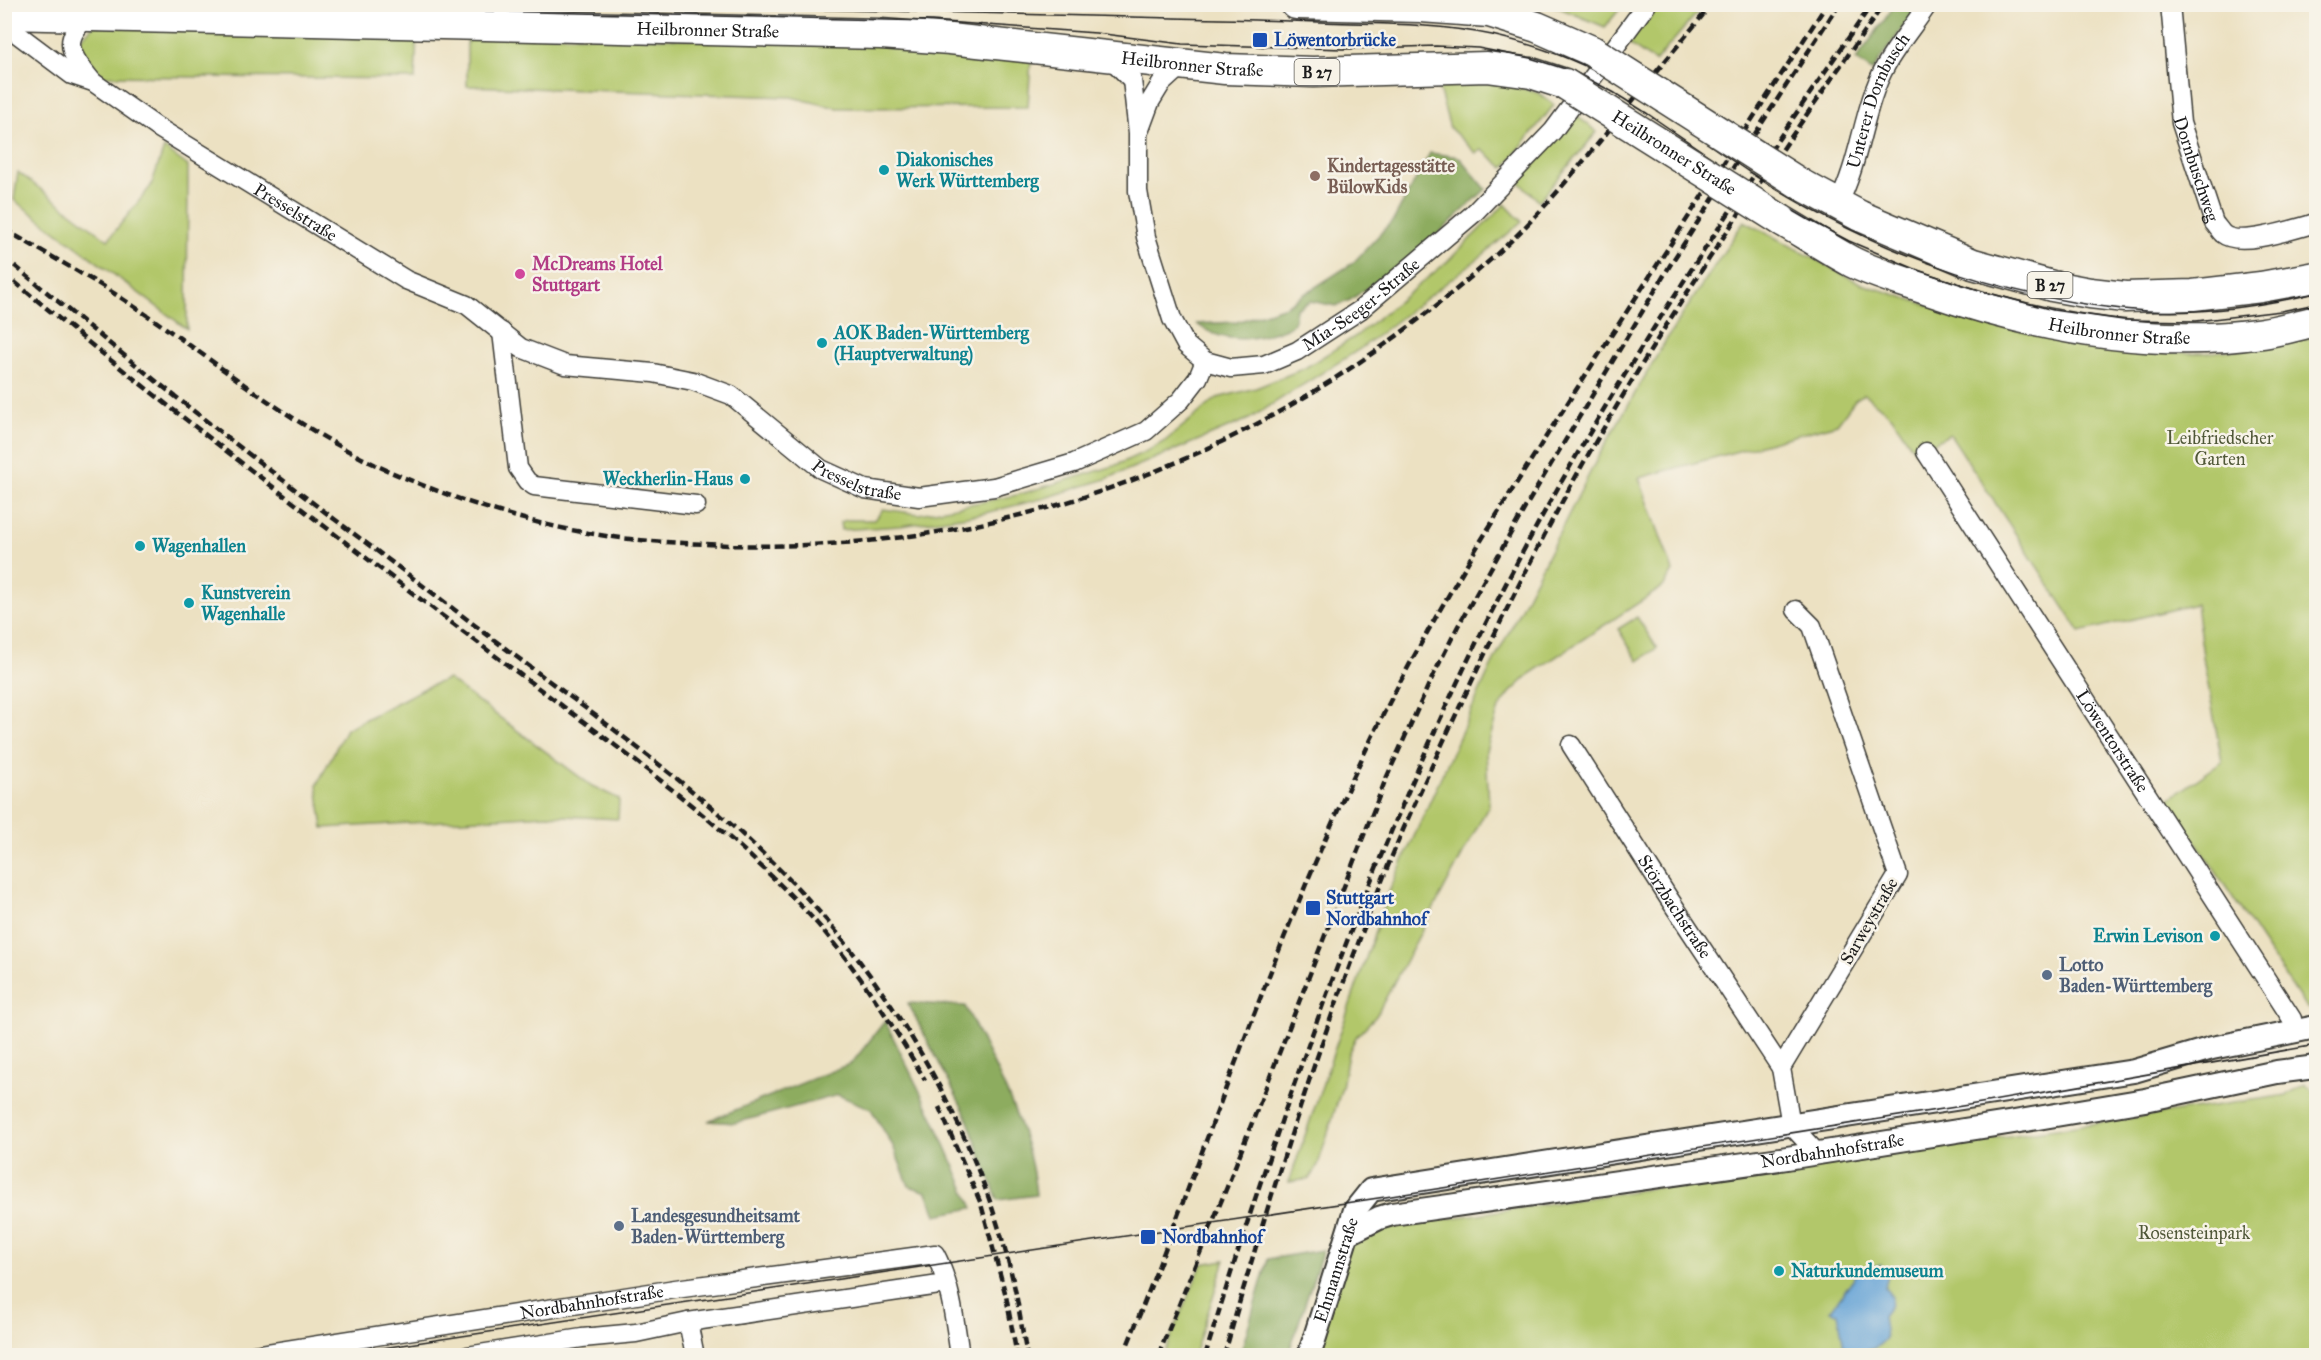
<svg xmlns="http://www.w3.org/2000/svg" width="2321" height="1360" font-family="'IM FELL Great Primer',serif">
<rect width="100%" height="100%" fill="#f7f3e8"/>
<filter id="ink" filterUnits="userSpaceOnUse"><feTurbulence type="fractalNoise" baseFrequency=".0167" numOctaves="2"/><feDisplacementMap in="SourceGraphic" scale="12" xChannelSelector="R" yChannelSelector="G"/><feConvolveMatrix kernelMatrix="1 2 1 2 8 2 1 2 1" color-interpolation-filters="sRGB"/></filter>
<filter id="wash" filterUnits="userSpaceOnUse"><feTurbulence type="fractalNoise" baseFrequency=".008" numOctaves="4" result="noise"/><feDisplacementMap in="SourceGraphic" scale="24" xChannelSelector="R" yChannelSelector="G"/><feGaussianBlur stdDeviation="1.35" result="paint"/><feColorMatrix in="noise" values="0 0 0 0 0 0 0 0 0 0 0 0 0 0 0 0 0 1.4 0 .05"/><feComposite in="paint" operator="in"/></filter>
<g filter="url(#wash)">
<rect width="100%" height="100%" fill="#ece1c2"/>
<!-- green -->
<g fill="#b2c76b" stroke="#677244" stroke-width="1.5">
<polygon points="1552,5 1623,5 1605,27"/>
<polygon points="1660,5 1704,5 1655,62 1628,43"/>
<polygon points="94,25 417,33 415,79 99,76 79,54 77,43"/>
<polygon points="467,33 888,44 1031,59 1028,107 837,108 791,97 467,86"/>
<polygon points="1436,78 1484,78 1539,93 1554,105 1504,168 1482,150 1476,153 1450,128"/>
<polygon points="1576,115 1597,132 1539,201 1518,181"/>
<polygon points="164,148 188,166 187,329 14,200 18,172 108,240 151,186"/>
<polygon points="1505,204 1522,222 1484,254 1360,349 1249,419 1106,479 1045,498 981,514 900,526 841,530 840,522 847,520 875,520 883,509 919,514 1017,495 1114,466 1151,449 1165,441 1217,398 1256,388 1305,368 1356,336 1447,262"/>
<polygon points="1744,221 1862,284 1953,313 2042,336 2143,352 2204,353 2270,346 2316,336 2316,1007 2307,1008 2303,1003 2168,800 2222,762 2204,663 2196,604 2080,632 1950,434 1916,453 1892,417 1864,394 1855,400 1837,424 1639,478 1673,571 1663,587 1531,673 1510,693 1499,708 1486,751 1489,805 1376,1016 1356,1037 1348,1054 1342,1087 1318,1165 1309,1179 1289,1182 1388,894 1490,669 1599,455 1666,340"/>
<polygon points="1637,617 1657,648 1638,661 1618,629"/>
<polygon points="448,679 592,786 619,799 618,819 547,815 323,828 317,785 346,729 427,687"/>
<polygon points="2305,1084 2316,1093 2316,1355 1309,1356 1349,1233 2287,1095"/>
<polygon points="1225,1260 1194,1355 1163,1355 1202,1264"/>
</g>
<!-- forest -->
<g fill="#8dac5f" stroke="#54643e" stroke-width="1.5">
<polygon points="1895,5 1919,5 1872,71 1856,60"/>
<path d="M1430 153 1459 157 1486 189 1423 248 1350 300 1336 306 1310 301 1296 309 1294 323C1286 330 1278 331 1269 334 1243 342 1219 341 1197 324L1237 322 1286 306 1353 263 1394 219Z"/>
<path d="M908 1003 965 1006C994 1066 1030 1127 1036 1195L998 1200 965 1113Z"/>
<polygon points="885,1021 934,1120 973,1208 936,1215 927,1192 909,1186 893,1146 871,1109 838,1095 735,1123 708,1121 852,1063"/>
<polygon points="1323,1250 1288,1355 1240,1355 1268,1259"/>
</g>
<!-- water -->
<path fill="#63a2d6" stroke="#405f79" stroke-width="1.5" d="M1881 1265 1882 1274 1888 1275 1885 1288 1892 1297 1891 1305 1883 1316 1886 1338C1876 1352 1861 1351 1845 1354L1838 1313 1830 1311 1861 1268Z"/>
</g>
<g filter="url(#ink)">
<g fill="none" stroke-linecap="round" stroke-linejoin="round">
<defs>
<g id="minor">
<path id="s1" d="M2170 4 2181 123 2214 223C2217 226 2220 231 2223 234 2240 248 2296 228 2316 223"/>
<path d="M89 16C59 40 71 55 92 81"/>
<path id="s2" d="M4 24 72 75 93 82 157 127 406 280 467 305 521 348 565 365 653 373 693 381 731 395 821 469 865 489 919 497 994 487 1074 463 1146 431 1181 400 1198 378 1205 361"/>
<path id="s3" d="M1109 57 1132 80 1138 133V191L1146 237 1172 319 1186 345 1205 361 1231 368 1264 365 1297 351 1360 310 1473 214 1553 131 1647 4"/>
<polyline points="1140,129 1150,102 1161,84 1183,64"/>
<path id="s4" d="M1838 204C1861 160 1863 106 1886 65 1898 44 1915 24 1928 4"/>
<polyline points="502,332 518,468 527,481 534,486 696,505"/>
<path id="s5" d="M1926 452 2292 1019 2294 1031"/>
<polyline points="1796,610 1812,626 1898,875 1781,1068 1791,1125 1817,1153"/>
<path id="s6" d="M1571 745 1668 897 1781 1068"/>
<polyline points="688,1322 695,1356"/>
<path id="s7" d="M248 1356 675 1289 935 1254C951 1284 955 1322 960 1356"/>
<polyline points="467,1356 582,1338 636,1333 688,1322 946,1284"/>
</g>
<g id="tertiary">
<path id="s8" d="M1349 1233 1379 1218 1392 1214 1787 1158 2014 1122 2145 1100 2277 1072 2316 1067"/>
<path id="s9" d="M1309 1356 1355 1210 1371 1190 2134 1071 2212 1048 2316 1027"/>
</g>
<g id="primary">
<polyline points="1296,4 1421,7 1489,12 1537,27 1592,51"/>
<path id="s10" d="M4 14 881 34 950 39 1225 69 1313 72 1487 67 1531 73 1565 84"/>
<polyline points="1802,185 1860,216 1973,264 2052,286 2090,293 2125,297 2193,295 2261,287 2316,277"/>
<path id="s11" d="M1781 220C1805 234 1828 249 1852 262 1876 274 1903 281 1928 290 2034 327 2151 349 2263 333 2281 330 2299 325 2316 321"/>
</g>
</defs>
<!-- minor casing -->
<use href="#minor" stroke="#3b3a35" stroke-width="21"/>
<!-- tertiary casing -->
<use href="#tertiary" stroke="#3b3a35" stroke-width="26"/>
<!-- primary casing -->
<use href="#primary" stroke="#3b3a35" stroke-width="33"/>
<!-- minor -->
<use href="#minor" stroke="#fff" stroke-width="18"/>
<!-- tertiary -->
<use href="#tertiary" stroke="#fff" stroke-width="22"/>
<!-- primary -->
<use href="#primary" stroke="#fff" stroke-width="30"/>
<!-- tram -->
<g stroke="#1c1c1c" stroke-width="1.5">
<polyline points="182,4 932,21 1096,33 1182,44 1343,49 1436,46 1478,48 1530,58 1575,72 1613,92 1648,114 1766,195 1809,220 1849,241 1920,271 1992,294 2053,310 2123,320 2196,321 2281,311 2316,304"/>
<path d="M612 4C719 9 826 9 933 12 1013 14 1093 16 1173 18 1232 19 1292 21 1351 23 1398 24 1446 25 1492 35 1536 45 1578 60 1617 83 1663 109 1705 143 1749 172 1860 245 1990 295 2122 309 2186 316 2254 308 2316 293"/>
<polyline points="329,1356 1385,1197 1981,1103 2316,1045"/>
</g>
<!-- rail -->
<g stroke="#1c1c1c" stroke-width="4.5" stroke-dasharray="9 4.5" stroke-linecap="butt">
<path d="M4 229C50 256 97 281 141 311 222 366 300 432 391 472 458 501 528 524 600 535 643 542 686 543 729 545 1022 555 1282 449 1498 253 1538 217 1571 176 1605 135 1640 91 1676 48 1712 4"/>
<path d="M4 257C72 313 140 369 209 423 294 490 382 554 468 620 572 700 683 775 777 867 891 979 983 1137 1016 1294 1020 1315 1023 1335 1027 1356"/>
<path d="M4 273C156 400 315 519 473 639 583 723 709 808 804 909 852 960 890 1020 925 1080"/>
<polyline points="939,1107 981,1204 1006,1296 1017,1356"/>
<path d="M1123 1356C1210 1142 1280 921 1383 715 1446 591 1521 475 1596 359 1673 240 1750 123 1827 4"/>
<polyline points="1158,1356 1227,1187 1385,781 1429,684 1458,626 1529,501 1672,262 1839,4"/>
<path d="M1205 1356C1283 1103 1371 854 1489 617 1597 401 1734 202 1872 4"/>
<path d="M1224 1356C1268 1200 1318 1045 1377 894 1401 830 1431 768 1460 706 1499 624 1539 542 1584 462 1674 304 1779 153 1884 4"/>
</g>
<defs>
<g id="primary-bridge">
<polyline points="1592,51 1802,185"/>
<path id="s12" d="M1565 84 1781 220"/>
</g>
</defs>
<!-- primary-bridge casing -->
<use href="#primary-bridge" stroke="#3b3a35" stroke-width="33" stroke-linecap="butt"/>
<!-- primary-bridge -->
<use href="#primary-bridge" stroke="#fff" stroke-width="30"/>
</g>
</g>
<!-- markers -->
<g fill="#1a4fb4" stroke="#f7f3e8" stroke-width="2">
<rect x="1252" y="32" width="16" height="16" rx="3"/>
<rect x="1305" y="900" width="16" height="16" rx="3"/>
<rect x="1140" y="1229" width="16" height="16" rx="3"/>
</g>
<g fill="#0f9aa8" stroke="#f7f3e8" stroke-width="2">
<circle cx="884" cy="170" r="6"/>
<circle cx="822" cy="343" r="6"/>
<circle cx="745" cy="479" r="6"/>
<circle cx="140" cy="546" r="6"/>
<circle cx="189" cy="603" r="6"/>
<circle cx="2215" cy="936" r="6"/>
<circle cx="1779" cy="1271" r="6"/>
</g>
<circle fill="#8d6e63" stroke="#f7f3e8" stroke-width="2" cx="1315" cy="176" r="6"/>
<circle fill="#d1479c" stroke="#f7f3e8" stroke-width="2" cx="520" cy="274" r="6"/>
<g fill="#5c6f8a" stroke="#f7f3e8" stroke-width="2">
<circle cx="2047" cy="975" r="6"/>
<circle cx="619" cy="1226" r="6"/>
</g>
<g text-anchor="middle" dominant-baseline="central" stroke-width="5" stroke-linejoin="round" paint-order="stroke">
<!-- shield labels -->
<g fill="#f7f3e8" stroke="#5e5c59" stroke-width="1.5">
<rect x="1294.5" y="59" width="45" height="26" rx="4.5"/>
<rect x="2027.5" y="272" width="45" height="26" rx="4.5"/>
</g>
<g font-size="16" font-weight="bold" fill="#1c1c1c">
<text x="1317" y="72">B 27</text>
<text x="2050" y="285">B 27</text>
</g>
<!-- street labels -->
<g font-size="18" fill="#1c1c1c" stroke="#f7f3e8">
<text stroke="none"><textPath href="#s10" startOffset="704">Heilbronner Straße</textPath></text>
<text stroke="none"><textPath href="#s10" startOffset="1190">Heilbronner Straße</textPath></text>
<text stroke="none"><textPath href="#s4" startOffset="111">Unterer Dornbusch</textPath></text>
<text stroke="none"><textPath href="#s12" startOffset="129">Heilbronner Straße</textPath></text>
<text stroke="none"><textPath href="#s1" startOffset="168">Dornbuschweg</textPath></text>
<text stroke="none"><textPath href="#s2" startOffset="348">Presselstraße</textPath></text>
<text stroke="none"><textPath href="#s3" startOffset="506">Mia-Seeger-Straße</textPath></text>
<text stroke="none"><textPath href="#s11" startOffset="360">Heilbronner Straße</textPath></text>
<text stroke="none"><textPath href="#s2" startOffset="984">Presselstraße</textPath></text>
<text stroke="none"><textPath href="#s5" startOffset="344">Löwentorstraße</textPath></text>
<text stroke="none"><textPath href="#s6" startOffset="192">Störzbachstraße</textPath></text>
<text transform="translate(1869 921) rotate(-60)">Sarweystraße</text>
<text stroke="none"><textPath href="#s8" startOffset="492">Nordbahnhofstraße</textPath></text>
<text stroke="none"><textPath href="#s9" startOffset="90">Ehmannstraße</textPath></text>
<text stroke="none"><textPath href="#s7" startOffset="348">Nordbahnhofstraße</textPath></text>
</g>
<!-- transit labels -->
<g font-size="18" font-weight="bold" fill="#164399" stroke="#f7f3e8" text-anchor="start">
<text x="1274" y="40">Löwentorbrücke</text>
<text x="1326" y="898">Stuttgart<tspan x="1326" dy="21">Nordbahnhof</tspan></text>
<text x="1162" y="1237">Nordbahnhof</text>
</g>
<!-- culture labels -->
<g font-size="18" font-weight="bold" fill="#0d838f" stroke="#f7f3e8" text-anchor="start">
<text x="896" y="160">Diakonisches<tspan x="896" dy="21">Werk Württemberg</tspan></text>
<text x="834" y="333">AOK Baden-Württemberg<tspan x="834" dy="21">(Hauptverwaltung)</tspan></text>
<text x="733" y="479" text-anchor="end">Weckherlin-Haus</text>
<text x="152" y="546">Wagenhallen</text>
<text x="201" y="593">Kunstverein<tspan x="201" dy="21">Wagenhalle</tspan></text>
<text x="2203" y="936" text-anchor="end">Erwin Levison</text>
<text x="1791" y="1271">Naturkundemuseum</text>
</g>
<!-- education labels -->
<g font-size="18" font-weight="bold" fill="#785e54" stroke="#f7f3e8" text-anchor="start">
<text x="1327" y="166">Kindertagesstätte<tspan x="1327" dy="21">BülowKids</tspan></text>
</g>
<!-- hotel labels -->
<g font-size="18" font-weight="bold" fill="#b23c85" stroke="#f7f3e8" text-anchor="start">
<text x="532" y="264">McDreams Hotel<tspan x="532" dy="21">Stuttgart</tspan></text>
</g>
<!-- park labels -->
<g font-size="18" fill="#505838" stroke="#f7f3e8">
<text x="2220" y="438">Leibfriedscher<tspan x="2220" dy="21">Garten</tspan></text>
<text x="2194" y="1233">Rosensteinpark</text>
</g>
<!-- service labels -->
<g font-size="18" font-weight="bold" fill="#4e5e75" stroke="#f7f3e8" text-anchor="start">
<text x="2059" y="965">Lotto<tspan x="2059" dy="21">Baden-Württemberg</tspan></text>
<text x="631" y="1216">Landesgesundheitsamt<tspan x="631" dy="21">Baden-Württemberg</tspan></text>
</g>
</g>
<!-- margin -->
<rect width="2321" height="1360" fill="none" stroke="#f7f3e8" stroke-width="24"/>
</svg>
